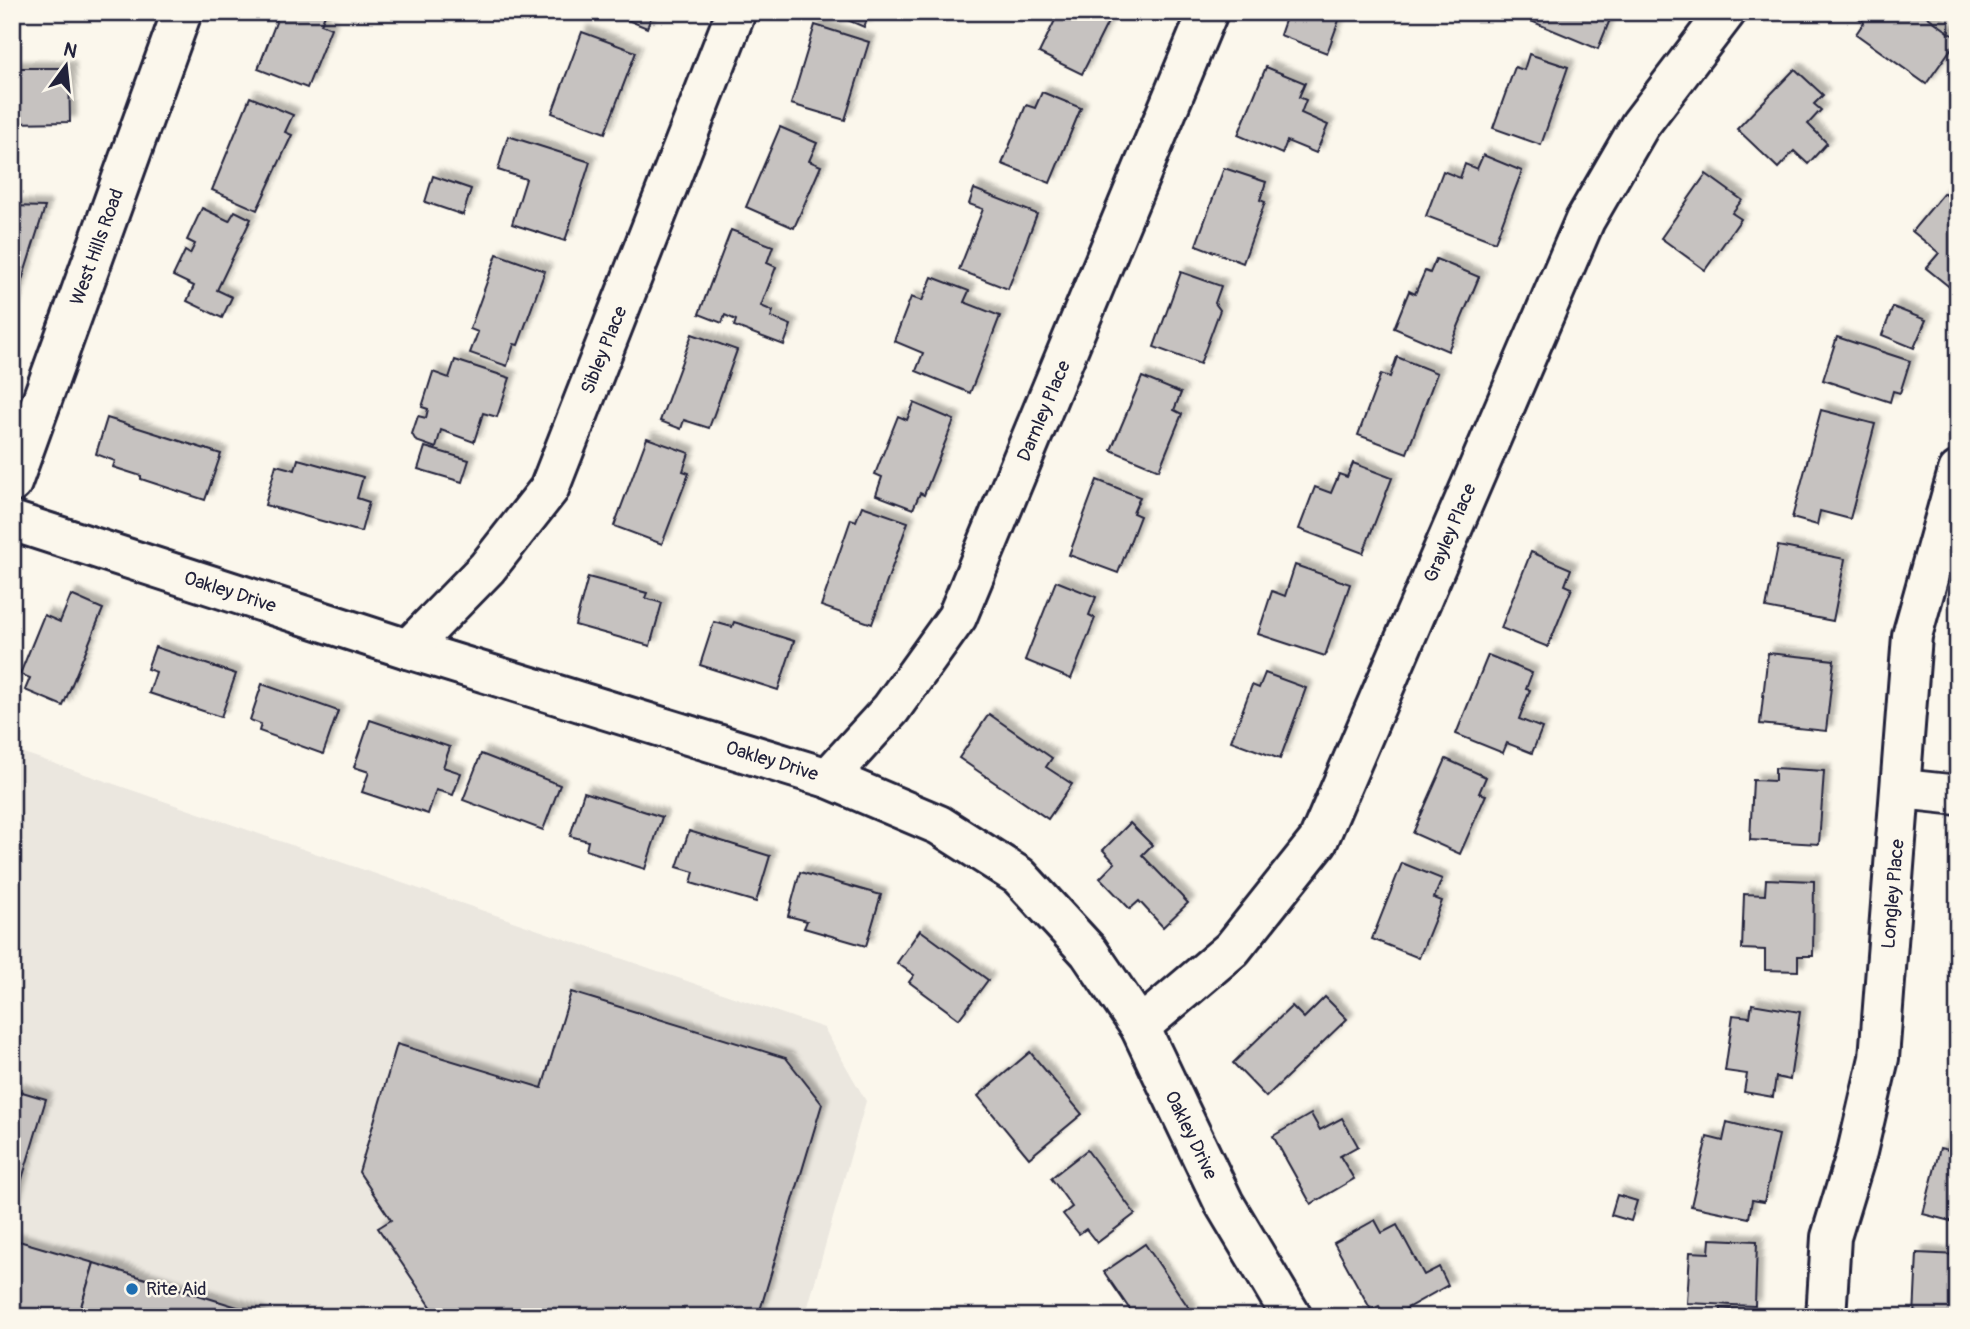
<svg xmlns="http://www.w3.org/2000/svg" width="1970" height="1329" font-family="Pangolin,sans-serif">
<defs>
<filter id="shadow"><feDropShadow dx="6" dy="-6" stdDeviation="2" flood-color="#0004"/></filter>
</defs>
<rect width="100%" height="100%" fill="#fbf7ec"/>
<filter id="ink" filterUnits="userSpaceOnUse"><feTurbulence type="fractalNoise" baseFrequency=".0143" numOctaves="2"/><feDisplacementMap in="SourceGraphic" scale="14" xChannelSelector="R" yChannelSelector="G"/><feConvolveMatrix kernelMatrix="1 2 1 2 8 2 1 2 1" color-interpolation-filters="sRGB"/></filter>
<g filter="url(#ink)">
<!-- built -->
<polygon fill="#ebe7df" points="12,749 824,1028 866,1101 805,1317 12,1317"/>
<!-- building -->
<g fill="#c6c2c0" stroke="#22223b" stroke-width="2" filter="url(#shadow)">
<polygon points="280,12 326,12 321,24 331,28 307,88 258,69"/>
<polygon points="608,12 653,12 647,28"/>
<polygon points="829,12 870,12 864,27"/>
<polygon points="1059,12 1113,12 1082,74 1039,53"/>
<polygon points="1288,12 1342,12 1327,53 1280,35"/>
<polygon points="1529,12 1613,12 1598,49 1526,19"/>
<polygon points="1850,12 1921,12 1958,39 1926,84 1856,34 1864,22"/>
<polygon points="815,25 869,42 845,120 791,104"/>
<polygon points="582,32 636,52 605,133 552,113"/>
<polygon points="1529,54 1568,67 1541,145 1493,128 1515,67 1524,70"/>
<polygon points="1266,67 1305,83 1299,97 1306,100 1301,113 1328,125 1316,153 1287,141 1282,154 1238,135"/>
<polygon points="12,68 69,68 70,122 12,123"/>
<polygon points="1795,69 1823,95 1814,104 1821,110 1808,124 1827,143 1808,164 1794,151 1778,168 1737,129"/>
<polygon points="1042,92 1081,108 1050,183 1002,164 1026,105 1035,108"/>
<polygon points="250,97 293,115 285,132 292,135 257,210 212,190"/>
<polygon points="780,127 817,143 809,161 821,166 794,228 746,207"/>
<polygon points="508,136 590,162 565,241 512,224 526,179 498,170"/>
<polygon points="1483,155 1522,171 1495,242 1426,216 1443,171 1460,178 1465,164 1477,169"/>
<polygon points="1224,168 1266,182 1260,200 1265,202 1243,263 1196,245"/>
<polygon points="1706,174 1742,200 1732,213 1741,219 1705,270 1661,238"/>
<polygon points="433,176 471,189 463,215 425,202"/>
<polygon points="974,189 1037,214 1008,289 959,270 983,209 969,204"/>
<polygon points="1944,193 1958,205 1958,294 1926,268 1939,253 1912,231"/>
<polygon points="12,206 45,207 12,312"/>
<polygon points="202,208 229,221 235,211 251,219 217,290 232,297 222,318 187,301 194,286 173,276 185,251 190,254 195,244 187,240"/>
<polygon points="731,230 773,246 767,263 776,267 761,306 773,311 771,317 791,325 784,345 734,326 736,320 725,315 722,323 699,314"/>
<polygon points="497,254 545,271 518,345 514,344 507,366 470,353 478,332 470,329"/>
<polygon points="1436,259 1479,277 1448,351 1394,328 1409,291 1415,294 1425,271 1430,273"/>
<polygon points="1181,272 1221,286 1215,303 1220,310 1200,364 1154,347"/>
<polygon points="932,277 969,291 964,302 1000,316 970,393 916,371 923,353 894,341 911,297 922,301"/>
<polygon points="1893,307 1926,320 1914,348 1882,335"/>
<polygon points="692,334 737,350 709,428 684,420 681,429 660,421"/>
<polygon points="1837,337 1910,361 1900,393 1893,391 1890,402 1823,380"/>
<polygon points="1397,357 1437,373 1407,453 1358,435 1381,374 1390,377"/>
<polygon points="455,360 510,378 497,417 483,413 474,442 441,430 436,448 416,441 412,434 418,416 426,418 428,409 422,407 433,372 449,378"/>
<polygon points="1142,377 1181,393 1174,410 1182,414 1159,470 1111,450"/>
<polygon points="914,403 954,420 924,495 920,493 913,509 876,495 882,477 875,474 898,416 907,420"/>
<polygon points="1821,410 1875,424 1850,519 1820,511 1817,525 1792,518"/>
<polygon points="107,418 221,454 205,500 141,479 141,476 113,467 115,461 96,454"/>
<polygon points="647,438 689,453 683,471 689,473 662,544 614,526"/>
<polygon points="425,447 469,460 462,482 418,469"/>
<polygon points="298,459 363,477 357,498 369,502 361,532 265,505 276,465 295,470"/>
<polygon points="1353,463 1392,478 1363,553 1299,529 1315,487 1331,493 1339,474 1347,477"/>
<polygon points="1097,480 1140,497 1133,513 1140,516 1118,573 1069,555"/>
<polygon points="862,506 908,522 872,624 821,606 851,519 856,521"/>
<polygon points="1778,546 1845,559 1833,621 1766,608"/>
<polygon points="1531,552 1571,569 1565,585 1572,588 1548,647 1501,628"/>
<polygon points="1295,565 1350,584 1325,656 1258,634 1272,591 1285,596"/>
<polygon points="588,577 647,593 645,598 662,603 650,646 575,625"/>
<polygon points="1056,581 1096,597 1089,615 1095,618 1071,679 1025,660"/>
<polygon points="71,595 103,609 63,706 25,690 30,678 20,674 44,615 60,622"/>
<polygon points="714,622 732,627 734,622 794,641 778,690 700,665"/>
<polygon points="155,647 236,674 221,717 149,693 156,672 147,669"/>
<polygon points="1768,653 1834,660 1826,731 1760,724"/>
<polygon points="1488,655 1532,673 1526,689 1530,690 1519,719 1542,728 1532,753 1507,743 1503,753 1456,734"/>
<polygon points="1265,673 1306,688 1280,759 1231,741 1252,685 1259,688"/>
<polygon points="262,684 338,711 323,754 259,731 261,724 250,720"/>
<polygon points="989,714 1052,758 1046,767 1072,784 1048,819 959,758"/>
<polygon points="370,720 450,747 443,767 461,773 453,795 436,790 428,814 362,792 369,772 354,767"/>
<polygon points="481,754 560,785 543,830 463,800"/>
<polygon points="1446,759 1486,777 1479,793 1486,795 1460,854 1413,833"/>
<polygon points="1775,768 1824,771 1819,844 1750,840 1753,780 1775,781"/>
<polygon points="584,792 662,817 645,869 586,850 588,841 570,836"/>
<polygon points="1130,823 1152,845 1142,855 1188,903 1163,927 1139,901 1130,909 1100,878 1115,863 1103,850"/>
<polygon points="689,831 770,856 756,902 691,883 694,872 677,867"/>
<polygon points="1402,863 1442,879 1434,898 1442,901 1419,958 1372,939"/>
<polygon points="800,872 881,895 866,946 804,928 807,921 788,916"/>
<polygon points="1766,879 1814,881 1813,956 1798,956 1798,971 1765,970 1765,950 1742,949 1744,894 1765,895"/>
<polygon points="920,930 988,980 959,1019 909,982 914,975 897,963"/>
<polygon points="571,992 786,1058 822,1104 758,1317 438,1317 378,1228 391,1220 359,1172 397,1044 542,1088"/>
<polygon points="1325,997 1347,1019 1266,1097 1233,1063 1292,1006 1304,1018"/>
<polygon points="1752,1004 1800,1012 1790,1080 1776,1077 1773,1097 1744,1092 1747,1074 1725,1071 1733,1015 1750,1017"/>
<polygon points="1958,1047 1958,1107 1950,1106"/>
<polygon points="1030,1052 1082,1114 1029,1158 978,1096"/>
<polygon points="12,1089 46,1099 22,1179 12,1176"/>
<polygon points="1311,1114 1320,1130 1342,1118 1358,1146 1340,1156 1354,1179 1311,1204 1273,1136"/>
<polygon points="1727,1122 1779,1135 1764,1202 1752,1200 1749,1218 1691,1206 1707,1137 1723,1141"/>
<polygon points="1940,1148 1958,1152 1958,1223 1923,1214"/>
<polygon points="1087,1150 1135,1214 1097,1243 1086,1229 1079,1234 1063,1214 1072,1207 1051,1178"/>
<polygon points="12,1176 22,1179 12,1212"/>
<polygon points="1617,1195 1637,1201 1631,1221 1611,1215"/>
<polygon points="1375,1220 1382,1233 1397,1225 1424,1275 1439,1267 1448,1285 1391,1317 1385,1317 1379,1306 1371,1310 1334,1243"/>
<polygon points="12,1239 94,1263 78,1317 12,1317"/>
<polygon points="1710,1239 1757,1241 1755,1306 1687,1303 1690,1252 1709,1253"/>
<polygon points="1145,1244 1191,1311 1183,1317 1135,1317 1104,1272"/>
<polygon points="1917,1253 1958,1255 1958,1317 1914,1317"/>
<polygon points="94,1263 260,1314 259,1317 78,1317"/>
<polygon points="1721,1308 1749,1311 1749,1317 1720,1317"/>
</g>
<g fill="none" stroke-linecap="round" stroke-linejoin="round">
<defs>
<g id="minor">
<polyline points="12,483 182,12"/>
<polyline points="12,521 408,649 828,778 939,825 1019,876 1089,952 1140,1027 1224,1203 1292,1317"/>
<polyline points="408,649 487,568 549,489 736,12"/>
<polyline points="828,778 891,709 957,617 1208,12"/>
<polyline points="1902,789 1958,795"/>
<polyline points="1140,1027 1232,949 1318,841 1585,220 1640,125 1726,12"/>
<polyline points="1826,1317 1831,1237 1857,1152 1879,1058 1912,636 1958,471"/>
</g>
</defs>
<!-- minor casing -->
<use href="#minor" stroke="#22223b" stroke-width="44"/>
<!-- minor -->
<use href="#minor" stroke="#fbf7ec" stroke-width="38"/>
</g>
</g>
<!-- markers -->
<circle fill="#1f6fb2" stroke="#fbf7ec" stroke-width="2.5" cx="132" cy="1289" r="7"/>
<g text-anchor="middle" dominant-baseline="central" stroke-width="5" stroke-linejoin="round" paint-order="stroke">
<!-- street labels -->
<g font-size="19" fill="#22223b" stroke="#fbf7ec">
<text transform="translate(97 247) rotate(-70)">West Hills Road</text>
<text transform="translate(604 350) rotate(-68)">Sibley Place</text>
<text transform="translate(1044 411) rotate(-67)">Darnley Place</text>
<text transform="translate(1450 533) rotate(-67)">Grayley Place</text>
<text transform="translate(230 592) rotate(18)">Oakley Drive</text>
<text transform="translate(772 761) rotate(17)">Oakley Drive</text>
<text transform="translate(1893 894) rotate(-85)">Longley Place</text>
<text transform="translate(1191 1135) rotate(64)">Oakley Drive</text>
</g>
<!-- poi labels -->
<g font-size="19" fill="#22223b" stroke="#fbf7ec" text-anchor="start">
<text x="146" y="1289">Rite Aid</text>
</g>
</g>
<!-- margin -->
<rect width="1970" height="1329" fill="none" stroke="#fbf7ec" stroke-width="42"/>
<rect x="21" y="21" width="1928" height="1287" fill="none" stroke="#22223b" stroke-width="2.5" filter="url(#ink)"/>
<!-- north arrow -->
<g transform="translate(66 66) rotate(15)" stroke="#fbf7ec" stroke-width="5" paint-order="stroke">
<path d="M0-5L12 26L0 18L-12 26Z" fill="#22223b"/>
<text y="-10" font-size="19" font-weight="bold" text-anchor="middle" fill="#22223b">N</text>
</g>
</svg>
